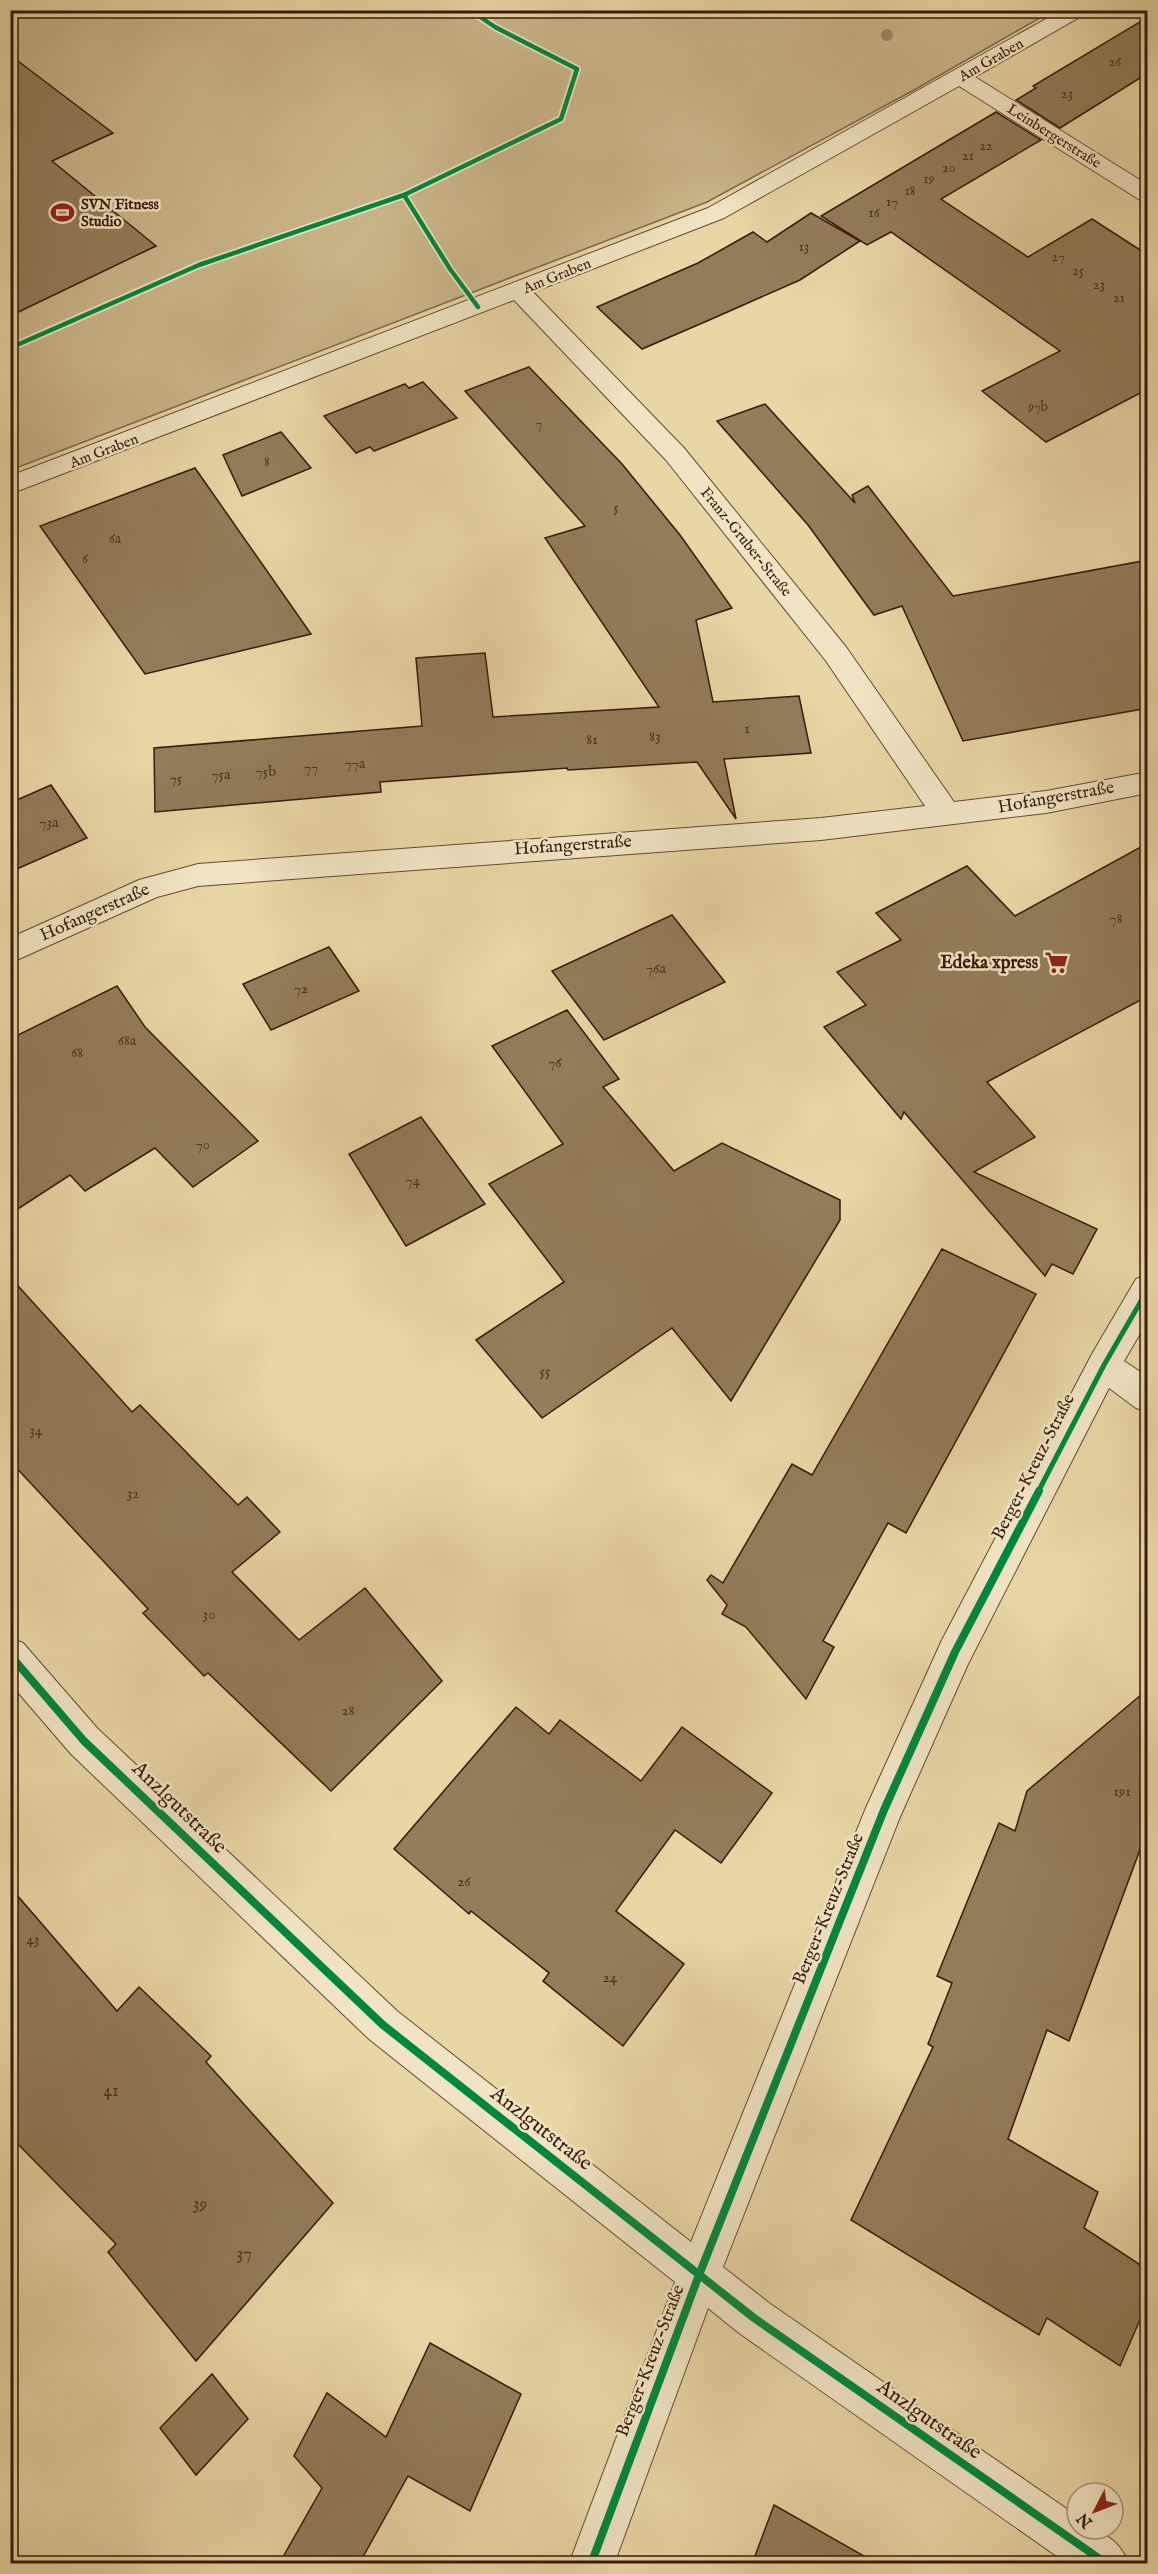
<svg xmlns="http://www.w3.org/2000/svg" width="1158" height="2574" font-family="'IM FELL English',serif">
<rect width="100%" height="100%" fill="#e9d6a5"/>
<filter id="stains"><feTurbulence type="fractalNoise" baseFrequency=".00333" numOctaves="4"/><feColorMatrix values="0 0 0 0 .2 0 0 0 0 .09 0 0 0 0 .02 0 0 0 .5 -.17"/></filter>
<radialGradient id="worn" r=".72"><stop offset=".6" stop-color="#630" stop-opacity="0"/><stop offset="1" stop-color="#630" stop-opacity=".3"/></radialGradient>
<!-- green -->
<polygon fill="#cab68a" stroke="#7f684a" stroke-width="1.5" points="11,11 1052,11 914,90 707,202 11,470"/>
<!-- building -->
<g fill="#927c5a" stroke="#341b09" stroke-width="1.5">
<polygon points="1148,17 1148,73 1060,128 1016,100 1036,88 1033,86"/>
<polygon points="10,55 113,133 52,161 156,246 10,316"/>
<polygon points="996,112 1041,140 941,199 1028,257 1092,219 1148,255 1148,389 1046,442 982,391 1060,351 891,232 867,245 821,216"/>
<polygon points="811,213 860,241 800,280 707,321 642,349 597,307 698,263 753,232 767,242"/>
<polygon points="529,367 622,464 680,535 732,608 696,620 713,702 799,696 811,753 724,759 736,819 697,762 568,770 567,768 380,782 381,792 155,812 154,748 422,726 416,658 485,653 493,717 659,707 545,538 585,526 465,391"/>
<polygon points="423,382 457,418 374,451 370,447 356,453 324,416 405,384 409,388"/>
<polygon points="765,404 855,503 852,495 868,486 953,596 1148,560 1148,708 963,741 902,606 874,615 808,525 717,421"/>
<polygon points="281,432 311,468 242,496 223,455"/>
<polygon points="195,468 311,634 145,674 40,526"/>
<polygon points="51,785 87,838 10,872 10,803"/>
<polygon points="1148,843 1148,996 987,1082 1035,1137 974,1172 1097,1229 1073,1274 1052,1264 1045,1276 904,1112 901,1119 824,1027 866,1005 837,972 901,940 876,913 967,866 1015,916"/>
<polygon points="672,915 725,982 604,1040 552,971"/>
<polygon points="329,947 359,991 271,1030 243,984"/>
<polygon points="117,986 145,1027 258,1141 193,1187 155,1148 85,1191 70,1175 10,1214 10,1039"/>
<polygon points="567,1010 619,1079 603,1087 674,1171 722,1143 840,1200 840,1220 731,1401 672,1328 542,1418 476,1340 564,1282 489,1184 563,1144 492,1046"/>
<polygon points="421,1117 485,1204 406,1246 349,1154"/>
<polygon points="942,1249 1036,1294 906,1533 888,1523 823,1641 834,1647 806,1699 746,1627 722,1614 727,1605 707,1580 711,1575 723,1583 792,1464 812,1475"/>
<polygon points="10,1277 132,1412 140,1405 238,1505 247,1497 280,1532 232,1572 299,1640 365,1588 442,1681 331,1791 208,1673 204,1676 143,1613 148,1609 10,1461"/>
<polygon points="1148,1689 1148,1828 1069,2041 1047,2030 1008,2139 1098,2192 1084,2228 1148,2270 1148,2301 1120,2366 1047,2318 1039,2335 851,2220 933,2047 928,2044 952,1983 937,1976 999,1823 1015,1831 1027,1791"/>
<polygon points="516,1707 549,1734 560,1720 641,1781 682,1727 772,1793 721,1863 675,1830 616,1911 684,1964 623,2046 543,1981 549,1973 471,1911 469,1914 394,1849"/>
<polygon points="10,1887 117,2011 139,1987 211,2056 206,2062 333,2203 196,2361 108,2252 116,2244 10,2136"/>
<polygon points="430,2343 521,2394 470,2511 408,2476 359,2564 279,2564 322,2488 294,2456 327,2393 386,2437"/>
<polygon points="212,2374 248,2419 196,2475 160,2428"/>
<polygon points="774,2505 878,2564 752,2564"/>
</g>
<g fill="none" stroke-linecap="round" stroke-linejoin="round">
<defs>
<g id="street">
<polygon points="1062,10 1088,10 1085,14 975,77 1148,185 1148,202 1140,200 959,86 724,218 533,292 684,448 846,647 954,802 1046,791 1148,772 1148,793 1046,813 821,840 198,886 157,897 10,963 10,938 139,880 198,864 821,818 925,806 826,661 666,460 514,300 10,494 10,476 708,208"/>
<path d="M1148 1275V1320L1124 1361 1148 1377V1412L1136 1408 1109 1388 968 1664 900 1817 723 2267 769 2303 1077 2516V2529C1103 2529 1119 2540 1129 2564H1068L739 2333 708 2308 614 2564H569L675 2282 369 2039 71 1754 10 1683V1638L23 1643 97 1728 397 2011 691 2242 865 1810 942 1640 1092 1354 1136 1279Z"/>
</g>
</defs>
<!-- street casing -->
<use href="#street" stroke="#614a30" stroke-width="2"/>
<!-- street -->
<use href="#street" fill="#f1e4c4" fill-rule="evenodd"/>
<defs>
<g id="cycleway-far2">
<polyline points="404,195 450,269 478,307"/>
<polyline points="10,348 199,265 404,195 561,119 577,69 495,27 470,10"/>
</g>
<polyline id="cycleway-far1" points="1038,1492 1104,1365 1148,1289"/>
<g id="cycleway">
<polyline points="10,1655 84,1741 383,2025 754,2318 1107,2564"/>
<polyline points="591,2564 699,2275 884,1810 955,1652 1039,1491"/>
</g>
</defs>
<!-- cycleway-far2 casing -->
<use href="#cycleway-far2" stroke="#f1e4c4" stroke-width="8"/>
<!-- cycleway-far1 casing -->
<use href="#cycleway-far1" stroke="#f1e4c4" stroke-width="9"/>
<!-- cycleway casing -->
<use href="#cycleway" stroke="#f1e4c4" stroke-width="11"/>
<!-- cycleway-far2 -->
<use href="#cycleway-far2" stroke="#00873e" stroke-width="4.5"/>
<!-- cycleway-far1 -->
<use href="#cycleway-far1" stroke="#00873e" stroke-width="5"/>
<!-- cycleway -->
<use href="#cycleway" stroke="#00873e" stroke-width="8"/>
</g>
<!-- trees -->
<circle fill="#9e8965" cx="887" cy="35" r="6"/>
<!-- icons -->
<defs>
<symbol id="stadium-bare" viewBox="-9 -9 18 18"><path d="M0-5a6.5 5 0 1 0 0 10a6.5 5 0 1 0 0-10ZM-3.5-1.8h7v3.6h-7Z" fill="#8f2418" stroke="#f1e4c4" stroke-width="2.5" paint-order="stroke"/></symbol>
<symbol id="supermarket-bare" viewBox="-9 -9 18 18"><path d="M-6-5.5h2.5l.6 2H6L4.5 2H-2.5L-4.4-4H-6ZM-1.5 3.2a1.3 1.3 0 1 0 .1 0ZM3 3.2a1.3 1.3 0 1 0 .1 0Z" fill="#8f2418" stroke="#f1e4c4" stroke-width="2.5" paint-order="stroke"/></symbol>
</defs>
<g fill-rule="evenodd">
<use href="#stadium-bare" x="46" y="196" width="33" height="33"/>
<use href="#supermarket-bare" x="1040" y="946" width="33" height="33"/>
</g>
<g text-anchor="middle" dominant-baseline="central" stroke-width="5" stroke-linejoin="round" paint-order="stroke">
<!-- far-number labels -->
<g font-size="14" fill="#4c331d">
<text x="1115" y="62">26</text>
<text x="1067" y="94">23</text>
<text x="986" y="146">22</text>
<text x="968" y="156">21</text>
<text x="949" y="168">20</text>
<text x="929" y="179">19</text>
<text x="910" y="191">18</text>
<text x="892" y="202">17</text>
<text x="874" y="213">16</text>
<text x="804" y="247">13</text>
<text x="1058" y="257">27</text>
<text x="1078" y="271">25</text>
<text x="1099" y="285">23</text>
<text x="1119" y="298">21</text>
<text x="1038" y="407">97b</text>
<text x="539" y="424">7</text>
<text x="267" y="462">8</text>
<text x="616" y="508">5</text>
<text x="115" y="539">6a</text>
<text x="85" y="559">6</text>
</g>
<!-- far-street labels -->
<g font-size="15" fill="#341b09" stroke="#f1e4c4">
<text transform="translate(991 60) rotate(-30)">Am Graben</text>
<text transform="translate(1054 136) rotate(32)">Leinbergerstraße</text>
<text transform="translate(557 276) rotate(-22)">Am Graben</text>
<text transform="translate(104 451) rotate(-21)">Am Graben</text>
<text transform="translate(746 542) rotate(51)">Franz-Gruber-Straße</text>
</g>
<!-- far-poi labels -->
<g font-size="15" font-weight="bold" fill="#341b09" stroke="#f1e4c4" text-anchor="start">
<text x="81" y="204">SVN Fitness<tspan x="81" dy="17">Studio</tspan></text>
</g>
<!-- number labels -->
<g font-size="15" fill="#4c331d">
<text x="747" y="728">1</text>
<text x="655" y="736">83</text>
<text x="592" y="739">81</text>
<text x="355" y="763">77a</text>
<text x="311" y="767">77</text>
<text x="266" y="771">75b</text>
<text x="221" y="774">75a</text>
<text x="176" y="778">75</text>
<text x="49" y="822">73a</text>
<text x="1116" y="918">78</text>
<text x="656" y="968">76a</text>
<text x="301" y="988">72</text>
<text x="127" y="1040">68a</text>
<text x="77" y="1052">68</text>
<text x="555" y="1062">76</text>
<text x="203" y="1144">70</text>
<text x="413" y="1180">74</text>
<text x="545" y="1371">55</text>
<text x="36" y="1430">34</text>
<text x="133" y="1493">32</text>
<text x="209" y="1614">30</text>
<text x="348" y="1710">28</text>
<text x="1122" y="1791">191</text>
<text x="464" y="1881">26</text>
<text x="33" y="1939">43</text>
<text x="610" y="1977">24</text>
</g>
<!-- street labels -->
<g font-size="18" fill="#341b09" stroke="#f1e4c4">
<text transform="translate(1056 798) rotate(-10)">Hofangerstraße</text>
<text transform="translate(573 846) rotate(-4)">Hofangerstraße</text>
<text transform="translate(95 913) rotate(-24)">Hofangerstraße</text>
<text transform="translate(1034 1467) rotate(-63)">Berger-Kreuz-Straße</text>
<text transform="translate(829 1909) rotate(-68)">Berger-Kreuz-Straße</text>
<text transform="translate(651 2361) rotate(-69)">Berger-Kreuz-Straße</text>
</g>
<!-- poi labels -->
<g font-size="18" font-weight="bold" fill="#341b09" stroke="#f1e4c4" text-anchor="end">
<text x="1038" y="963">Edeka xpress</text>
</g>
<!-- near-number labels -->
<g font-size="18" fill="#4c331d">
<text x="111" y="2091">41</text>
<text x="200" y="2204">39</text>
<text x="244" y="2254">37</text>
</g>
<!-- near-street labels -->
<g font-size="21" fill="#341b09" stroke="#f1e4c4">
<text transform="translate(179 1808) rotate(44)">Anzlgutstraße</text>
<text transform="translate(541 2129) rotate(38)">Anzlgutstraße</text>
<text transform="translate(929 2420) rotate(35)">Anzlgutstraße</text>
</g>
</g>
<!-- margin -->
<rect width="1158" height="2574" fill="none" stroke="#e9d6a5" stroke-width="36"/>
<rect x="12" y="12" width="1134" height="2550" fill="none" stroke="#341b09" stroke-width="3"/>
<rect x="18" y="18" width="1122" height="2538" fill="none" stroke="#341b09" stroke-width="1.5"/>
<!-- north arrow -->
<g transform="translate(1095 2511) rotate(228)"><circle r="28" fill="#f1e4c4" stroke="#a59479" stroke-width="1.5"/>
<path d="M0-4.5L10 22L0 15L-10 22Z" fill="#8f2418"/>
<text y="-9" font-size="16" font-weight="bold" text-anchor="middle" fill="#341b09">N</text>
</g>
<rect width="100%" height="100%" filter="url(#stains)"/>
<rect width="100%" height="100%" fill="url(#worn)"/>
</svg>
